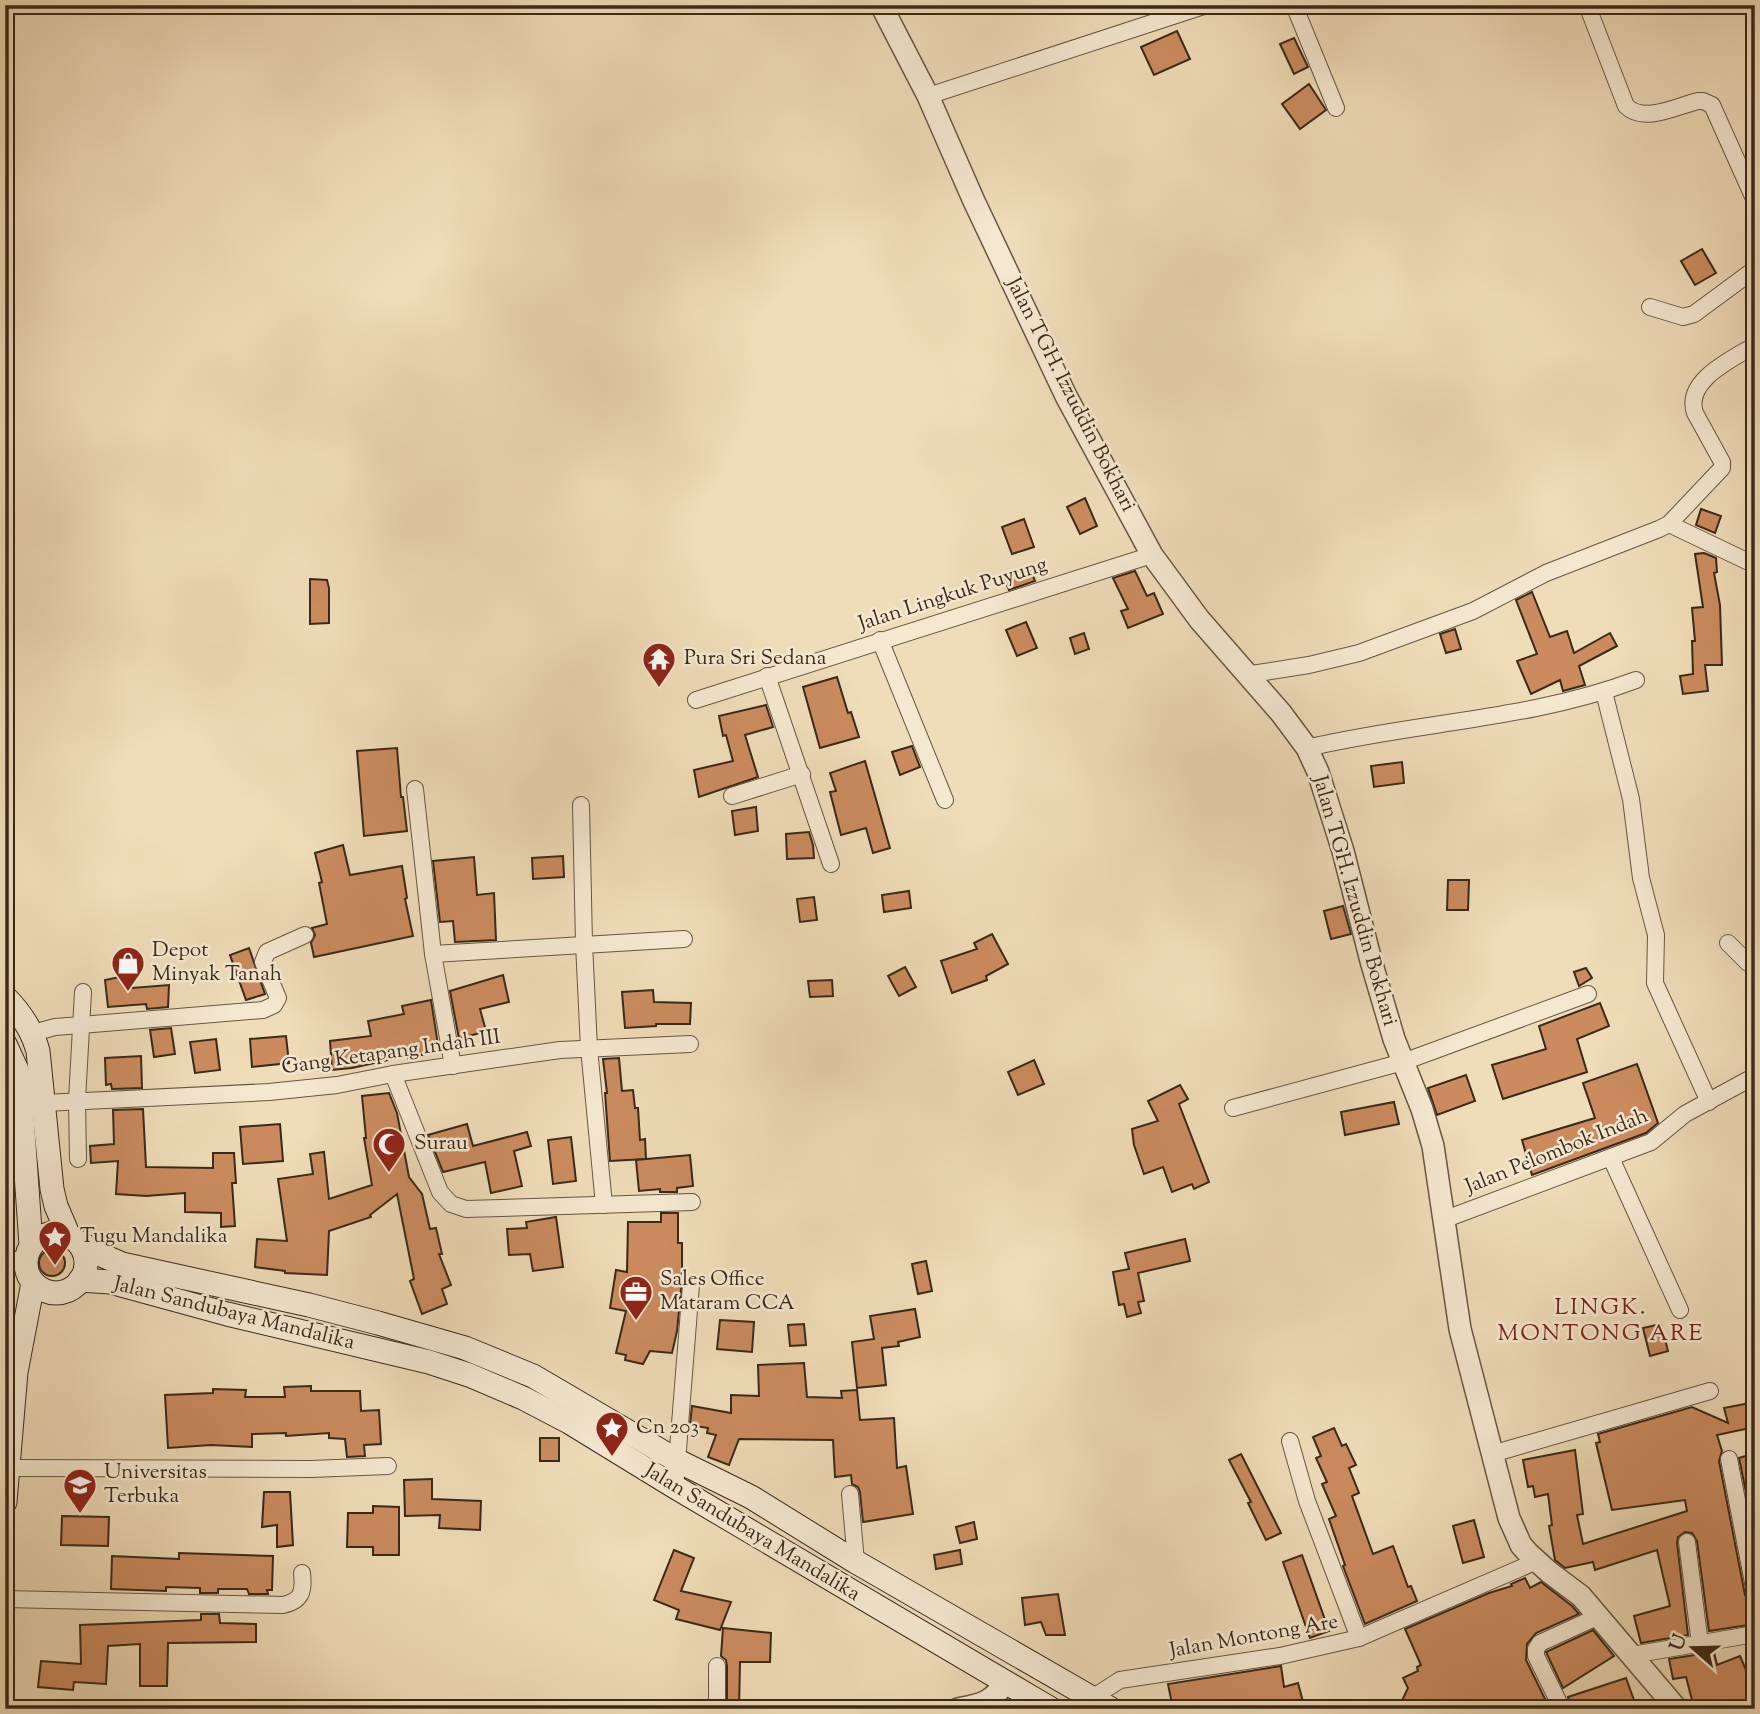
<svg xmlns="http://www.w3.org/2000/svg" width="1760" height="1714" font-family="'Sorts Mill Goudy',serif">
<rect width="100%" height="100%" fill="#efdcb8"/>
<filter id="stains"><feTurbulence type="fractalNoise" baseFrequency=".00286" numOctaves="4"/><feColorMatrix values="0 0 0 0 .2 0 0 0 0 .09 0 0 0 0 .02 0 0 0 .5 -.17"/></filter>
<radialGradient id="worn" r=".72"><stop offset=".6" stop-color="#630" stop-opacity="0"/><stop offset="1" stop-color="#630" stop-opacity=".3"/></radialGradient>
<!-- building -->
<g fill="#cb8b5f" stroke="#392919" stroke-width="2">
<polygon points="1177,31 1190,59 1154,75 1141,47"/>
<polygon points="1294,38 1308,67 1294,74 1280,44"/>
<polygon points="1309,84 1326,110 1300,129 1282,104"/>
<polygon points="1702,249 1716,273 1695,285 1681,261"/>
<polygon points="1085,498 1097,526 1080,534 1067,507"/>
<polygon points="1701,509 1721,516 1715,533 1696,525"/>
<polygon points="1024,519 1034,547 1012,554 1002,527"/>
<polygon points="1704,553 1716,558 1717,572 1714,573 1720,605 1722,665 1705,665 1708,691 1683,694 1680,676 1693,674 1692,641 1695,641 1692,608 1703,607 1695,554"/>
<polygon points="1029,566 1035,581 1009,590 1003,576"/>
<polygon points="1135,571 1147,596 1154,593 1163,614 1128,628 1121,611 1128,609 1113,578"/>
<polygon points="310,579 327,580 329,588 329,623 310,624"/>
<polygon points="1532,592 1550,637 1567,631 1574,653 1610,633 1617,646 1579,666 1585,685 1563,691 1560,680 1531,694 1517,661 1537,654 1516,600"/>
<polygon points="1026,622 1037,648 1017,656 1006,630"/>
<polygon points="1455,629 1461,649 1446,653 1440,634"/>
<polygon points="1084,633 1089,649 1075,654 1070,638"/>
<polygon points="837,677 848,713 851,712 859,737 820,748 803,687"/>
<polygon points="766,705 773,727 745,735 758,777 699,797 694,770 733,761 726,735 723,736 719,716"/>
<polygon points="912,746 920,767 900,775 892,752"/>
<polygon points="397,748 401,797 403,797 407,831 364,836 357,751"/>
<polygon points="865,761 890,848 873,853 866,828 841,835 830,792 836,791 830,773"/>
<polygon points="1402,762 1404,783 1374,787 1371,766"/>
<polygon points="756,807 758,831 735,835 732,811"/>
<polygon points="809,832 813,845 814,858 787,859 786,834"/>
<polygon points="343,845 350,875 402,866 407,898 405,899 413,936 314,957 311,943 315,935 312,928 327,924 319,883 322,882 315,853"/>
<polygon points="563,856 564,877 533,879 532,858"/>
<polygon points="474,857 477,895 494,893 496,940 455,942 453,921 440,922 433,861"/>
<polygon points="1448,880 1469,880 1468,910 1447,910"/>
<polygon points="909,891 911,908 884,912 882,895"/>
<polygon points="814,897 817,920 800,922 797,899"/>
<polygon points="1343,906 1351,934 1331,939 1324,911"/>
<polygon points="992,934 1008,964 986,976 987,980 952,993 941,961 977,949 974,943"/>
<polygon points="249,948 265,994 246,1000 230,955"/>
<polygon points="905,967 916,987 899,996 888,976"/>
<polygon points="1586,968 1592,978 1579,986 1574,972"/>
<polygon points="130,975 132,988 169,985 168,1007 147,1009 146,1004 108,1007 105,980"/>
<polygon points="503,975 509,1002 480,1009 486,1031 459,1039 450,991"/>
<polygon points="832,980 833,996 810,997 808,981"/>
<polygon points="653,990 654,1002 691,1003 690,1024 656,1024 656,1026 625,1028 622,992"/>
<polygon points="431,1000 439,1051 408,1058 404,1049 386,1053 388,1060 352,1068 332,1070 330,1041 371,1036 368,1021 404,1014 402,1006"/>
<polygon points="1600,1003 1609,1026 1577,1039 1587,1072 1503,1099 1492,1065 1546,1049 1539,1026"/>
<polygon points="171,1028 175,1054 154,1057 150,1030"/>
<polygon points="286,1036 289,1063 252,1067 250,1039"/>
<polygon points="216,1039 220,1070 195,1073 190,1042"/>
<polygon points="141,1056 142,1088 112,1089 111,1084 106,1085 105,1058"/>
<polygon points="619,1058 622,1091 633,1090 635,1108 638,1108 640,1140 645,1139 646,1159 610,1161 605,1093 607,1093 603,1059"/>
<polygon points="1034,1060 1044,1084 1018,1095 1008,1072"/>
<polygon points="1637,1064 1658,1123 1646,1133 1532,1175 1522,1140 1595,1118 1583,1083"/>
<polygon points="1466,1075 1475,1101 1437,1115 1428,1088"/>
<polygon points="1180,1085 1188,1099 1179,1104 1209,1182 1194,1189 1192,1184 1172,1192 1163,1167 1144,1174 1134,1145 1132,1129 1158,1121 1148,1101"/>
<polygon points="389,1093 397,1113 409,1177 422,1194 430,1229 436,1228 442,1254 439,1254 451,1285 442,1289 447,1304 422,1314 410,1281 414,1279 397,1194 370,1215 371,1217 329,1231 327,1275 285,1273 285,1271 255,1267 257,1239 287,1241 278,1179 313,1174 310,1154 324,1152 329,1199 372,1185 364,1138 366,1138 362,1096"/>
<polygon points="1394,1102 1399,1124 1345,1135 1341,1112"/>
<polygon points="143,1109 146,1167 213,1168 213,1153 234,1153 236,1183 232,1183 235,1226 221,1227 221,1213 185,1212 185,1193 146,1196 116,1194 118,1161 91,1163 90,1146 114,1144 113,1110"/>
<polygon points="280,1124 283,1161 243,1164 240,1127"/>
<polygon points="467,1124 473,1146 527,1132 531,1146 514,1151 522,1186 491,1193 485,1162 443,1172 428,1135"/>
<polygon points="571,1137 576,1181 553,1184 548,1140"/>
<polygon points="690,1155 693,1186 677,1188 677,1192 660,1192 660,1189 639,1191 636,1160"/>
<polygon points="661,1213 678,1213 678,1243 682,1243 682,1280 677,1331 672,1353 650,1351 643,1364 625,1360 626,1355 616,1353 626,1311 610,1308 616,1270 627,1272 628,1222 661,1222"/>
<polygon points="556,1217 563,1267 533,1271 530,1254 509,1255 507,1229 527,1228 526,1222"/>
<polygon points="1185,1239 1190,1261 1138,1273 1144,1301 1138,1302 1141,1313 1127,1317 1124,1304 1119,1305 1113,1272 1129,1269 1125,1253"/>
<circle cx="52" cy="1263" r="13"/>
<polygon points="926,1261 932,1291 918,1294 912,1264"/>
<polygon points="915,1309 920,1337 898,1342 899,1346 882,1348 886,1385 857,1388 852,1342 874,1339 870,1316"/>
<polygon points="720,1320 754,1322 752,1352 717,1349"/>
<polygon points="804,1324 806,1345 790,1346 788,1325"/>
<polygon points="1661,1324 1668,1351 1650,1356 1643,1328"/>
<polygon points="804,1363 807,1397 842,1398 841,1391 857,1390 860,1420 894,1418 897,1468 906,1466 913,1514 863,1522 860,1492 858,1487 852,1484 851,1475 835,1477 833,1440 739,1439 729,1465 708,1457 716,1435 707,1433 708,1428 690,1425 692,1406 731,1413 731,1395 759,1396 758,1365"/>
<polygon points="311,1386 311,1391 360,1391 361,1411 379,1410 381,1444 364,1445 365,1456 347,1457 345,1439 329,1438 329,1433 286,1436 286,1433 252,1434 252,1447 211,1445 168,1448 165,1395 213,1393 213,1389 246,1390 245,1397 285,1397 284,1387"/>
<polygon points="1755,1402 1755,1427 1717,1435 1722,1451 1719,1461 1745,1595 1748,1600 1755,1603 1755,1624 1709,1631 1697,1541 1692,1533 1685,1532 1678,1537 1677,1543 1688,1635 1641,1643 1634,1616 1670,1606 1657,1550 1595,1570 1593,1562 1565,1568 1555,1560 1549,1526 1552,1525 1548,1494 1535,1497 1533,1486 1528,1487 1523,1460 1575,1450 1583,1514 1577,1515 1583,1544 1687,1511 1685,1500 1612,1510 1596,1443 1600,1442 1598,1434 1692,1407 1728,1423 1724,1408"/>
<polygon points="1334,1428 1342,1446 1346,1444 1356,1465 1349,1468 1359,1493 1352,1496 1373,1554 1393,1546 1408,1587 1411,1586 1417,1601 1365,1624 1343,1566 1345,1565 1329,1519 1336,1516 1322,1484 1327,1482 1316,1458 1321,1456 1313,1437"/>
<rect x="540" y="1438" width="19" height="23"/>
<polygon points="1755,1453 1755,1537 1739,1458"/>
<polygon points="1241,1454 1281,1533 1266,1540 1248,1503 1251,1502 1229,1460"/>
<polygon points="432,1479 432,1499 481,1501 480,1530 439,1528 440,1515 405,1516 404,1480"/>
<polygon points="264,1492 290,1492 293,1545 277,1547 277,1525 262,1527"/>
<polygon points="373,1506 399,1507 399,1555 373,1555 373,1547 347,1547 348,1513 373,1513"/>
<polygon points="62,1516 109,1517 108,1546 61,1545"/>
<polygon points="1474,1520 1484,1557 1463,1563 1453,1526"/>
<polygon points="974,1522 977,1539 960,1543 956,1527"/>
<polygon points="674,1550 694,1558 681,1591 731,1602 720,1630 676,1619 679,1610 654,1600"/>
<polygon points="960,1550 962,1564 936,1569 934,1555"/>
<polygon points="179,1553 273,1556 272,1590 267,1590 268,1594 249,1594 247,1589 218,1589 218,1593 200,1593 200,1588 166,1587 166,1591 111,1589 112,1556 179,1559"/>
<polygon points="1302,1555 1329,1631 1310,1638 1283,1562"/>
<polygon points="1525,1578 1530,1588 1541,1582 1572,1606 1579,1614 1536,1633 1527,1644 1526,1660 1545,1699 1542,1701 1543,1705 1547,1703 1550,1709 1398,1709 1408,1688 1403,1678 1418,1671 1417,1667 1421,1665 1405,1629 1489,1593 1512,1586 1511,1584"/>
<polygon points="1058,1594 1065,1635 1046,1635 1041,1622 1025,1625 1022,1598"/>
<polygon points="201,1614 219,1614 220,1623 256,1624 256,1642 168,1643 167,1686 140,1686 140,1644 108,1646 106,1684 74,1682 73,1690 38,1687 41,1661 81,1664 80,1625 201,1620"/>
<polygon points="723,1628 771,1633 770,1662 740,1662 739,1709 727,1709 727,1666 726,1660 721,1656"/>
<polygon points="1593,1630 1614,1656 1563,1688 1546,1652"/>
<polygon points="1714,1652 1717,1665 1740,1656 1755,1691 1755,1709 1702,1709 1699,1703 1693,1704 1686,1677 1673,1679 1669,1659"/>
<polygon points="1281,1666 1284,1687 1298,1683 1305,1709 1173,1709 1168,1684"/>
<polygon points="1626,1678 1635,1703 1618,1709 1572,1709 1568,1697"/>
</g>
<g fill="none" stroke-linecap="round" stroke-linejoin="round">
<defs>
<g id="service">
<polyline points="5,1107 20,1111"/>
<polyline points="5,1255 26,1257"/>
</g>
<g id="minor">
<polyline points="1294,5 1336,108"/>
<path d="M1587 5 1626 106C1644 124 1677 106 1698 101H1703L1712 105 1755 201"/>
<polyline points="928,96 1207,5"/>
<polyline points="1650,307 1683,317 1694,314 1755,269"/>
<polyline points="1669,524 1755,565"/>
<polyline points="880,640 945,800"/>
<path d="M1245 675 1309 665 1359 653 1473 611 1546 573 1659 529 1669 524 1722 468V462L1695 413C1684 380 1733 359 1755 345"/>
<polyline points="767,676 831,864"/>
<polyline points="1604,692 1631,799 1641,878 1656,935 1655,983 1709,1102"/>
<polyline points="696,700 1152,555"/>
<path d="M1307 748C1416 722 1530 720 1636 680"/>
<polyline points="415,789 433,954 453,1066"/>
<polyline points="732,796 802,774"/>
<polyline points="581,805 584,944 589,1048 604,1205"/>
<polyline points="1728,943 1748,963"/>
<polyline points="433,954 684,939"/>
<polyline points="33,1033 55,1027 81,1025 263,1010 274,1005 278,998 263,962 267,952 305,935"/>
<polyline points="393,1074 440,1192 451,1204 466,1209 692,1202"/>
<polyline points="44,1103 269,1092 337,1085 393,1074 560,1050 690,1044"/>
<polyline points="1233,1108 1403,1062 1588,994"/>
<polyline points="1611,1158 1680,1310"/>
<polyline points="78,1159 77,1100 83,992"/>
<polyline points="1443,1220 1651,1142 1685,1114 1755,1076"/>
<polyline points="1290,1441 1307,1501 1359,1638"/>
<polyline points="1492,1454 1710,1391"/>
<polyline points="1729,1459 1755,1593"/>
<polyline points="8,1468 311,1469 388,1466"/>
<polyline points="675,1487 691,1285"/>
<polyline points="850,1494 856,1562"/>
<polyline points="1687,1542 1700,1644"/>
<path d="M5 1599 283 1605C302 1601 304 1591 302 1573"/>
<polyline points="1632,1655 1755,1634"/>
<polyline points="1092,1698 1120,1680 1280,1656 1359,1638 1537,1561"/>
<polyline points="717,1709 717,1666"/>
<polyline points="1562,1709 1536,1656 1536,1649 1540,1643 1599,1616"/>
</g>
<g id="tertiary">
<polyline points="881,5 928,96 973,199 1066,396 1152,555 1199,619 1281,713 1307,748 1318,772 1343,851 1371,961 1394,1039 1422,1109 1433,1146 1460,1329 1509,1518 1521,1545 1528,1553 1549,1572 1581,1596 1677,1709"/>
<path d="M958 1709C982 1704 991 1703 1006 1682"/>
</g>
<g id="secondary">
<path d="M5 997C21 1013 32 1029 38 1051L52 1189 56 1206 68 1234"/>
<polyline points="5,1044 17,1070 20,1087 31,1245"/>
<circle cx="56" cy="1263" r="30"/>
<polyline points="79,1242 99,1254 122,1264 309,1305 378,1323 465,1348 533,1376 678,1461 751,1497 856,1562 1111,1709"/>
<polyline points="80,1280 110,1282 227,1314 429,1362 469,1375 523,1398 569,1422 675,1487 1051,1709"/>
<polyline points="5,1502 16,1372 33,1283"/>
</g>
</defs>
<!-- service casing -->
<use href="#service" stroke="#665641" stroke-width="10"/>
<!-- minor casing -->
<use href="#minor" stroke="#665641" stroke-width="18"/>
<!-- tertiary casing -->
<use href="#tertiary" stroke="#665641" stroke-width="24"/>
<!-- secondary casing -->
<use href="#secondary" stroke="#392919" stroke-width="25"/>
<!-- service -->
<use href="#service" stroke="#f5e8d1" stroke-width="8"/>
<!-- minor -->
<use href="#minor" stroke="#f5e8d1" stroke-width="16"/>
<!-- tertiary -->
<use href="#tertiary" stroke="#f5e8d1" stroke-width="21"/>
<!-- secondary -->
<use href="#secondary" stroke="#f5e8d1" stroke-width="23"/>
</g>
<!-- icons -->
<defs>
<symbol id="temple-pin" viewBox="-11 -11 22 30"><path d="M0 17L-7.5 6A9.5 9.5 0 1 1 7.5 6Z" fill="#8f2418" stroke="#f5e8d1"/><path d="M0-6L5-2H3V0L6.5 2.5H4V6H1.5V3h-3V6H-4V2.5H-6.5L-3 0V-2H-5Z" fill="#fff"/></symbol>
<symbol id="shop-pin" viewBox="-11 -11 22 30"><path d="M0 17L-7.5 6A9.5 9.5 0 1 1 7.5 6Z" fill="#8f2418" stroke="#f5e8d1"/><path d="M-5-2.5h2.3a2.7 3.5 0 0 1 5.4 0H5L5.5 6h-11ZM-1.5-2.5h3a1.5 2.3 0 0 0-3 0Z" fill="#fff"/></symbol>
<symbol id="mosque-pin" viewBox="-11 -11 22 30"><path d="M0 17L-7.5 6A9.5 9.5 0 1 1 7.5 6Z" fill="#8f2418" stroke="#f5e8d1"/><path d="M3.5-4.9A6 6 0 1 0 3.5 4.9A5 5 0 1 1 3.5-4.9Z" fill="#fff"/></symbol>
<symbol id="sight-pin" viewBox="-11 -11 22 30"><path d="M0 17L-7.5 6A9.5 9.5 0 1 1 7.5 6Z" fill="#8f2418" stroke="#f5e8d1"/><path d="M0-6L1.8-2.2L6-1.7L2.9 1.2L3.7 5.4L0 3.3L-3.7 5.4L-2.9 1.2L-6-1.7L-1.8-2.2Z" fill="#fff"/></symbol>
<symbol id="office-pin" viewBox="-11 -11 22 30"><path d="M0 17L-7.5 6A9.5 9.5 0 1 1 7.5 6Z" fill="#8f2418" stroke="#f5e8d1"/><path d="M-6-3h4V-5.5h4V-3h4V5H-6ZM-1-4.5V-3h2v-1.5ZM-6 0V1H6V0Z" fill="#fff"/></symbol>
<symbol id="university-pin" viewBox="-11 -11 22 30"><path d="M0 17L-7.5 6A9.5 9.5 0 1 1 7.5 6Z" fill="#8f2418" stroke="#f5e8d1"/><path d="M0-5L7-2L0 1L-7-2ZM-4 1L0 2.5L4 1V4Q0 6-4 4Z" fill="#fff"/></symbol>
</defs>
<g fill-rule="evenodd">
<use href="#temple-pin" x="640" y="640" width="38" height="52"/>
<use href="#shop-pin" x="109" y="944" width="38" height="52"/>
<use href="#mosque-pin" x="370" y="1125" width="38" height="52"/>
<use href="#sight-pin" x="36" y="1218" width="38" height="52"/>
<use href="#office-pin" x="617" y="1273" width="38" height="52"/>
<use href="#sight-pin" x="593" y="1409" width="38" height="52"/>
<use href="#university-pin" x="61" y="1466" width="38" height="52"/>
</g>
<g text-anchor="middle" dominant-baseline="central" stroke-width="5" stroke-linejoin="round" paint-order="stroke">
<!-- street labels -->
<g font-size="21" fill="#392919" stroke="#f5e8d1">
<text transform="translate(1070 395) rotate(63)">Jalan TGH. Izzuddin Bokhari</text>
<text transform="translate(953 595) rotate(-18)">Jalan Lingkuk Puyung</text>
<text transform="translate(1354 901) rotate(74)">Jalan TGH. Izzuddin Bokhari</text>
<text transform="translate(391 1053) rotate(-8)">Gang Ketapang Indah III</text>
<text transform="translate(1557 1152) rotate(-22)">Jalan Pelombok Indah</text>
<text transform="translate(234 1314) rotate(14)">Jalan Sandubaya Mandalika</text>
<text transform="translate(752 1533) rotate(31)">Jalan Sandubaya Mandalika</text>
<text transform="translate(1254 1637) rotate(-10)">Jalan Montong Are</text>
</g>
<!-- poi labels -->
<g font-size="21" fill="#392919" stroke="#f5e8d1" text-anchor="start">
<text x="684" y="659">Pura Sri Sedana</text>
<text x="152" y="951">Depot<tspan x="152" dy="24">Minyak Tanah</tspan></text>
<text x="414" y="1144">Surau</text>
<text x="80" y="1237">Tugu Mandalika</text>
<text x="660" y="1280">Sales Office<tspan x="660" dy="24">Mataram CCA</tspan></text>
<text x="636" y="1428">Cn 203</text>
<text x="104" y="1473">Universitas<tspan x="104" dy="24">Terbuka</tspan></text>
</g>
<!-- neighbourhood labels -->
<g font-size="23" letter-spacing="2" fill="#7a1f14" stroke="#f5e8d1">
<text x="1601" y="1308">LINGK.<tspan x="1601" dy="26">MONTONG ARE</tspan></text>
</g>
</g>
<!-- margin -->
<rect width="1760" height="1714" fill="none" stroke="#efdcb8" stroke-width="28"/>
<rect x="7" y="7" width="1746" height="1700" fill="none" stroke="#392919" stroke-width="3.5"/>
<rect x="14" y="14" width="1732" height="1686" fill="none" stroke="#392919" stroke-width="2"/>
<!-- north arrow -->
<g transform="translate(1693 1648) rotate(290)" stroke="#f5e8d1" stroke-width="5" paint-order="stroke">
<path d="M0-5L12 26L0 18L-12 26Z" fill="#392919"/>
<text y="-10" font-size="19" font-weight="bold" text-anchor="middle" fill="#392919">U</text>
</g>
<rect width="100%" height="100%" filter="url(#stains)"/>
<rect width="100%" height="100%" fill="url(#worn)"/>
</svg>
